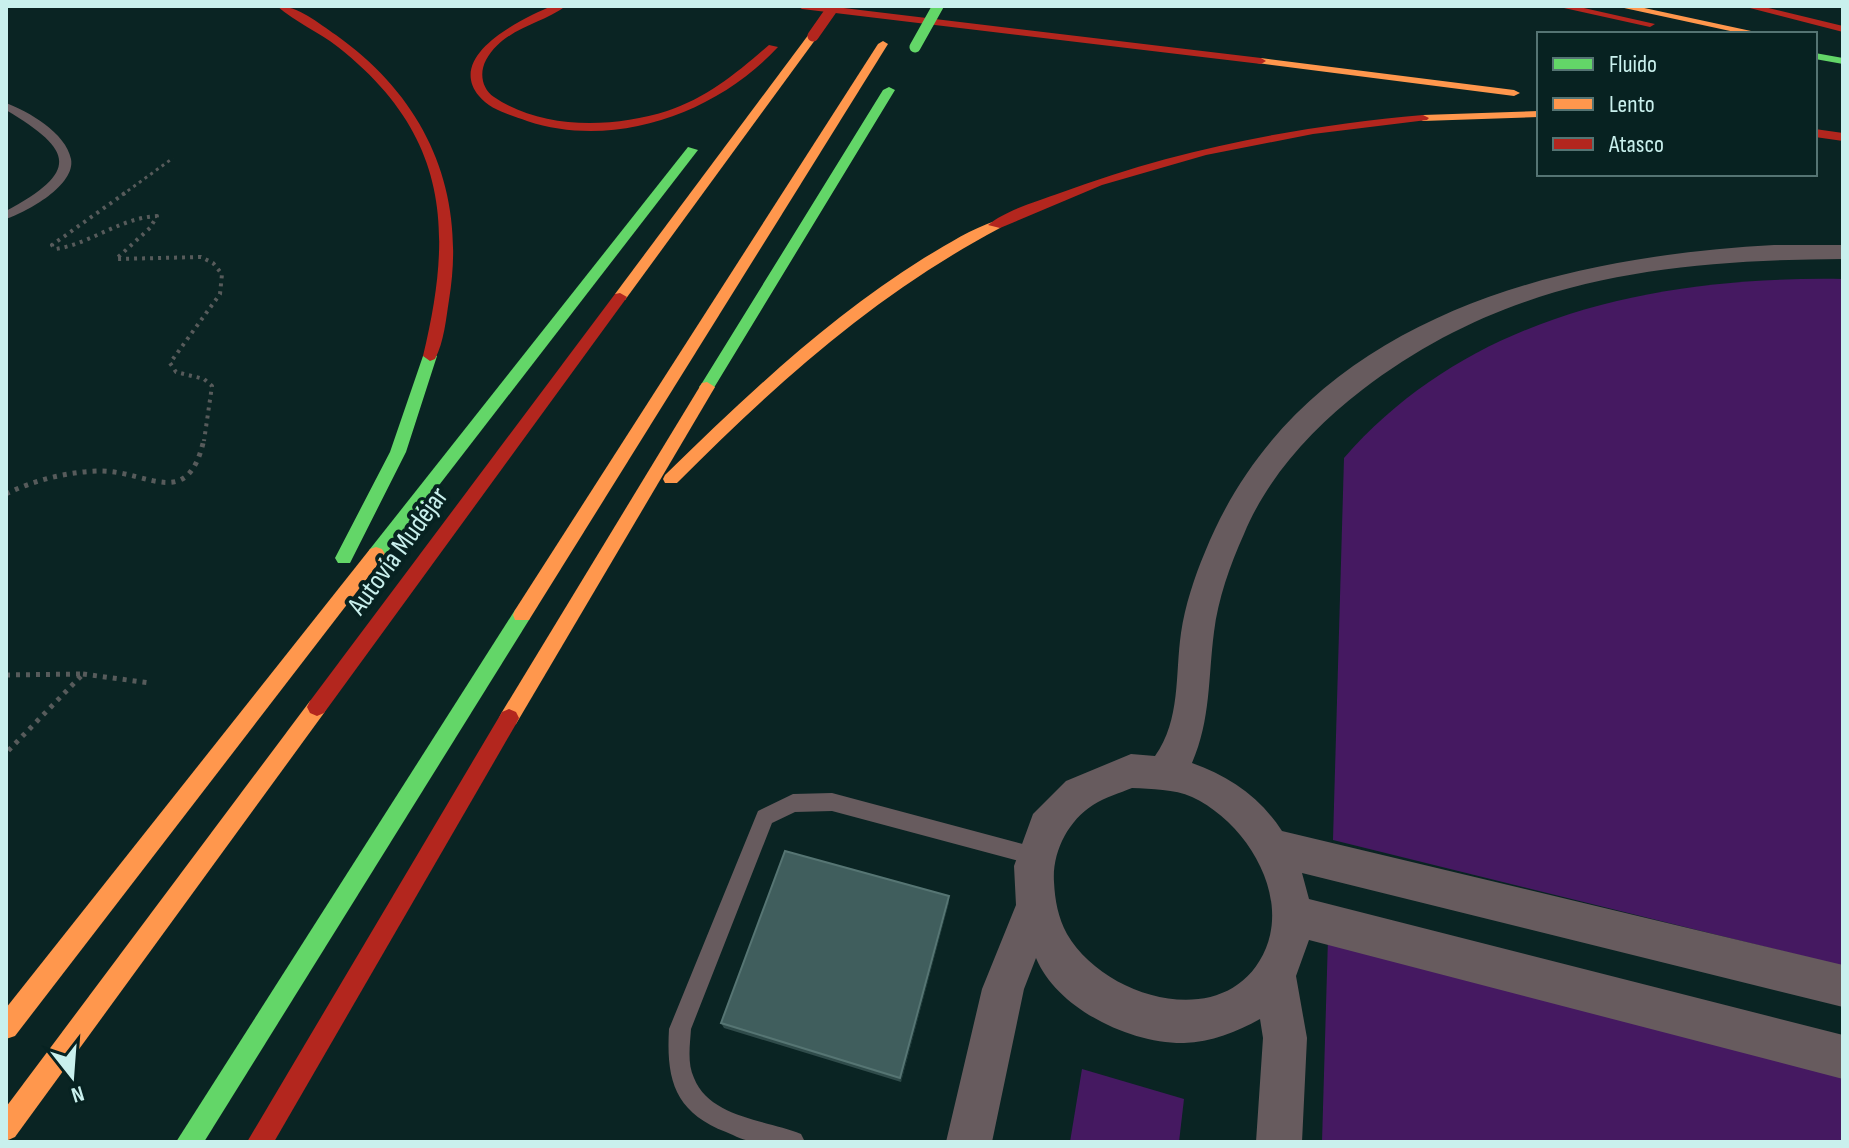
<svg xmlns="http://www.w3.org/2000/svg" width="1849" height="1148" font-family="'Sofia Sans Condensed',sans-serif">
<rect width="100%" height="100%" fill="#0a2423"/>
<!-- green -->
<g fill="#451961">
<path d="M1843 279V966L1333 840 1344 458C1469 314 1660 276 1843 279Z"/>
<polygon points="1328,938 1843,1073 1843,1142 1322,1142"/>
<polygon points="1082,1069 1184,1099 1179,1142 1070,1142"/>
</g>
<g fill="none" stroke-linecap="round" stroke-linejoin="round">
<!-- path-far2 -->
<polyline stroke="#575b5b" stroke-width="3" stroke-dasharray="3 4" stroke-linecap="butt" points="122,195 173,158"/>
<!-- path-far1 -->
<path stroke="#575b5b" stroke-width="4" stroke-dasharray="3 5" stroke-linecap="butt" d="M125 193 52 245 56 249C92 243 120 218 157 216L150 228 116 259 201 257 213 263 222 274 220 294 170 363 176 372 204 379 212 386 204 441"/>
<!-- path -->
<g stroke="#575b5b" stroke-width="5" stroke-dasharray="4 6" stroke-linecap="butt">
<path d="M6 494C34 480 70 471 102 471 150 472 188 511 204 439"/>
<polyline points="83,674 150,683"/>
<polyline points="6,675 83,674 6,753"/>
</g>
<!-- lane -->
<g fill="#675b5e" fill-rule="evenodd">
<path d="M6 103C28 111 66 133 71 159 76 185 27 212 6 219V211C79 172 75 151 6 110Z"/>
<path d="M832 793 1034 847 1041 849 1044 856 1041 863 1034 865 832 811 795 812 772 823 691 1029C690 1045 687 1063 694 1078 710 1118 767 1120 801 1134L805 1142C789 1142 771 1144 755 1142 745 1141 735 1136 726 1132 675 1112 666 1080 669 1029L758 811 793 794Z"/>
</g>
<!-- street -->
<path fill="#675b5e" fill-rule="evenodd" d="M1774 245H1843V259C1665 260 1508 278 1362 390 1313 428 1268 476 1244 534 1230 565 1218 599 1214 632 1208 678 1211 719 1192 763 1229 776 1260 797 1282 831L1843 965V1007L1302 873 1309 899 1843 1035V1079L1309 940 1296 976 1307 1038 1302 1142H1256L1263 1038 1260 1019C1237 1032 1211 1042 1184 1043 1131 1044 1057 1009 1036 958L1024 989 992 1142H946L982 989 1016 905 1014 866 1033 814 1066 781 1131 754 1155 756C1181 720 1175 674 1181 633 1185 606 1194 578 1205 552 1298 322 1549 257 1774 245ZM1132 788C1152 789 1174 789 1192 797 1244 821 1289 891 1266 948 1230 1035 1105 1000 1067 934 1058 917 1055 901 1054 882 1052 852 1068 821 1093 805 1105 797 1120 793 1132 788Z"/>
<!-- fast -->
<g fill="#63d668" fill-rule="evenodd">
<polygon points="1815,53 1843,58 1843,64 1815,59"/>
<polygon points="889,87 895,90 712,391 702,391 699,387 702,383 883,90"/>
<polygon points="688,147 698,150 382,559 370,559 367,554 370,549"/>
<polygon points="430,351 437,356 406,452 350,563 338,563 335,558 390,452 423,356"/>
<polygon points="522,607 529,610 531,615 529,620 204,1142 176,1142 515,610"/>
</g>
<!-- slow -->
<g fill="#ff974d" fill-rule="evenodd">
<polygon points="1615,6 1635,6 1765,34 1744,34"/>
<polygon points="809,34 818,36 625,300 615,300 615,294"/>
<polygon points="883,41 888,44 529,620 515,620 513,615 515,610 878,44"/>
<polygon points="1261,58 1514,90 1520,93 1514,96 1257,63 1256,61"/>
<polygon points="1539,111 1539,117 1423,121 1417,118 1423,115"/>
<path d="M995 221 1002 225 1000 228C874 295 777 383 677 483H665L663 479 665 475C746 396 828 318 924 258 946 245 971 229 995 221Z"/>
<polygon points="707,382 715,387 516,724 509,727 502,724 499,718 502,712 702,383"/>
<polygon points="376,547 382,549 385,554 382,559 15,1036 6,1039 6,1008 370,549"/>
<polygon points="317,698 324,701 327,707 324,713 15,1137 6,1141 6,1107 310,701"/>
</g>
<!-- jam -->
<g fill="#b3261e" fill-rule="evenodd">
<path d="M277 6C299 6 318 23 336 35 426 99 467 191 449 300 446 319 444 342 435 359L430 361 423 356C454 228 448 134 338 47 319 32 295 22 277 6Z"/>
<path d="M552 6H566C540 25 504 28 486 60 479 73 482 89 494 97 542 130 613 128 667 111 707 98 738 72 769 45L778 47C717 113 615 150 527 121 511 115 490 110 479 96 445 55 523 18 552 6Z"/>
<polygon points="797,6 827,6 1261,58 1266,61 1261,64 802,9"/>
<polygon points="1555,6 1575,6 1655,24 1650,27"/>
<polygon points="1742,6 1760,6 1843,26 1843,32"/>
<path d="M1423 115 1429 118 1427 120 1313 134 1206 155 1102 185 1000 228 988 225C1006 210 1038 201 1060 193 1178 149 1299 126 1423 115Z"/>
<polygon points="1815,129 1843,133 1843,141 1815,137"/>
<polygon points="620,293 627,297 625,300 324,713 317,716 310,713 307,707 310,701 615,294"/>
<polygon points="509,709 516,712 519,718 516,724 274,1142 247,1142 502,712"/>
</g>
<!-- fast-bridge -->
<polyline stroke="#63d668" stroke-width="11" points="915,47 938,6"/>
<!-- jam-bridge -->
<polyline stroke="#b3261e" stroke-width="11" points="813,36 834,6"/>
</g>
<!-- wall -->
<polygon fill="#304c4b" points="949,896 949,902 901,1082 724,1028 721,1023"/>
<!-- shaded-wall -->
<polygon fill="#1a3534" points="949,896 949,902 901,1082 900,1078"/>
<!-- building -->
<polygon fill="#405e5d" stroke="#567573" stroke-width="2" points="785,851 949,896 900,1078 721,1023"/>
<g text-anchor="middle" dominant-baseline="central" stroke-width="8" stroke-linejoin="round" paint-order="stroke">
<!-- street labels -->
<g font-size="28" fill="#c9f0ed" stroke="#072221">
<text transform="translate(398 551) rotate(-54)">Autovía Mudéjar</text>
</g>
</g>
<!-- border -->
<rect width="1849" height="1148" fill="none" stroke="#c9f0ed" stroke-width="16"/>
<!-- legend -->
<rect x="1537" y="32" width="280" height="144" fill="#072221" stroke="#557473" stroke-width="2"/>
<rect x="1553" y="58" width="40" height="12" fill="#63d668" stroke="#557473" stroke-width="2"/>
<text x="1609" y="72" font-size="24" fill="#c9f0ed">Fluido</text>
<rect x="1553" y="98" width="40" height="12" fill="#ff974d" stroke="#557473" stroke-width="2"/>
<text x="1609" y="112" font-size="24" fill="#c9f0ed">Lento</text>
<rect x="1553" y="138" width="40" height="12" fill="#b3261e" stroke="#557473" stroke-width="2"/>
<text x="1609" y="152" font-size="24" fill="#c9f0ed">Atasco</text>
<!-- north arrow -->
<g transform="translate(72 1076) rotate(163)" stroke="#072221" stroke-width="6" paint-order="stroke">
<path d="M0-6L14 30L0 20L-14 30Z" fill="#c9f0ed"/>
<text y="-12" font-size="22" font-weight="bold" text-anchor="middle" fill="#c9f0ed">N</text>
</g>
</svg>
